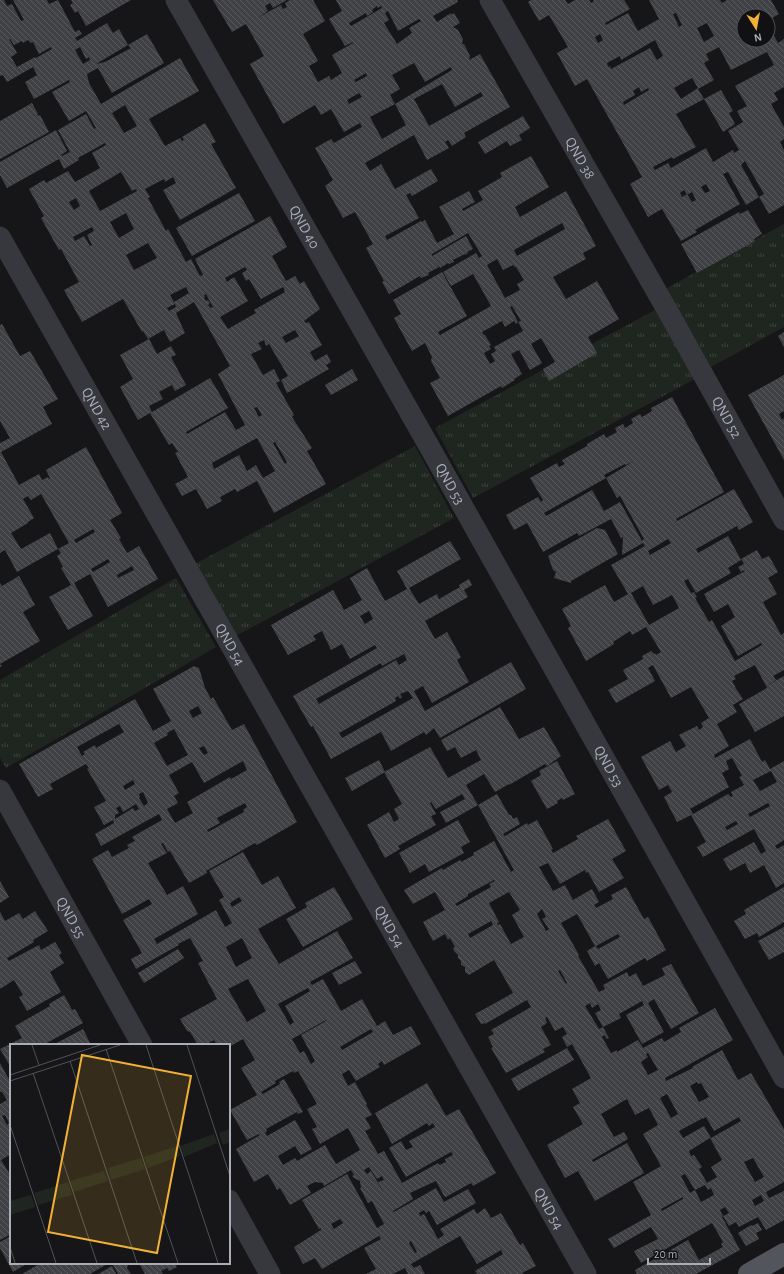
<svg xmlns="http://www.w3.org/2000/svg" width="784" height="1274" font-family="'Alegreya Sans',sans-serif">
<defs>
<pattern id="park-tufts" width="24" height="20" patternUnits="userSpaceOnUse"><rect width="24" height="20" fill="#1e261f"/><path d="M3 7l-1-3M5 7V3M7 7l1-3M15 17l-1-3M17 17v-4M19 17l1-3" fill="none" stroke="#3c433d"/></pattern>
<pattern id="building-back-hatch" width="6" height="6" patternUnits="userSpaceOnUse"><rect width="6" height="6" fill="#404145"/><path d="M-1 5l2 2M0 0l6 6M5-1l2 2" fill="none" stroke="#595a5e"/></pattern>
</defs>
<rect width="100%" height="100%" fill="#161618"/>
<!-- park -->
<g fill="url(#park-tufts)">
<polygon points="784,224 784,327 711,367 667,288"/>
<polygon points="657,309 695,379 473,498 435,428"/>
<polygon points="415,446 454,518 234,637 195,564"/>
<polygon points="176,578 216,647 6,768 0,758 0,680"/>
</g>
<!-- building -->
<g fill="url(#building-back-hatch)" fill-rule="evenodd">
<path d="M0 0H4L7 6 12 4 21 21 24 20 13 0H47L49 4 58 0 75 32 79 30 82 34 75 38 77 41 107 23 113 33 119 29 128 45 96 64 105 62 131 48 128 45 147 34 164 63 112 93 98 68 87 74 89 83 101 104 180 58 199 91 149 119 165 146 180 138 182 141 184 140 182 137 205 123 216 142 211 144 236 188 180 220 163 190 176 183 173 177 165 182 164 179 145 189 150 197 148 198 166 231 168 229 186 262 191 259 200 276 203 275 195 259 270 216 287 247 272 256 286 281 295 276 300 284 304 281 320 309 304 321 306 323 309 322 322 345 310 352 315 361 327 354 331 362 326 365 329 369 287 393 281 380 288 376 269 344 266 346 264 340 258 343 262 349 251 354 263 375 274 369 280 381 276 383 294 415 292 417 312 448 307 451 326 484 274 513 257 481 237 492 235 489 220 497 222 501 207 509 196 489 182 496 175 484 188 477 175 453 178 452 172 443 169 445 150 413 138 420 120 387 133 379 120 355 149 339 157 354 171 346 176 355 171 357 186 385 175 391 172 385 159 392 163 399 149 406 152 412 210 378 228 408 186 432 187 434 225 412 236 430 245 425 218 374 230 366 194 302 176 313 185 333 170 342 164 330 148 339 143 331 142 332 123 299 82 322 64 290 79 282 61 249 59 250 41 218 44 216 29 189 44 180 46 183 68 171 75 182 100 168 92 153 106 145 105 143 78 158 79 160 64 169 59 159 7 188 0 175V162L56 130 67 151 61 155 62 156 70 152 58 130 86 114 94 129 96 128 86 111 69 121 52 92 70 82 69 80 34 99 25 82 37 75 33 67 7 82 3 75 0 76ZM9 39H10L14 45 22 41 23 43 28 40 31 43 33 42 39 54 51 47 52 49 36 58 35 57 17 67 11 57 17 53ZM80 47 86 59 89 57 90 60 83 64 75 50ZM125 105 137 126 124 133 112 113ZM121 172 132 191 136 189 137 191 100 211 89 191ZM76 198 80 206 74 210 69 202ZM126 213 134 229 119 238 110 222ZM92 227 94 231 87 235 92 245 90 246 84 236 75 241 73 237ZM148 243 157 258 134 270 126 255ZM245 267 247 270 242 273 246 281 249 279 261 299 283 287 285 292 254 310 256 313 228 329 220 317 248 301 234 277 227 282 225 278ZM186 287 189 293 174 302 170 295ZM206 294 213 307 211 308 208 305 210 303 208 300 206 301 204 298 205 297 204 295ZM175 304 176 307 169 311 167 308ZM295 330 299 336 286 343 282 337ZM257 407 262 415 259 417 254 408ZM257 438 275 471 263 478 256 465 247 471 239 455 214 469 212 463ZM281 438 275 442 287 462 285 464 273 443Z"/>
<polygon points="71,0 131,0 86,26 78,11 75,13 70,5 73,3"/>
<path d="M213 0H287L273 8 270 3 265 6 268 11 257 18 281 5 283 9 287 7 285 3 290 0H313L325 21 303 34 318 61 309 66 318 82 329 76 331 80 342 73 332 55 353 43V42L345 46 329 19 342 11 336 0H457L458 2 433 16 437 22 451 13V15L454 13 460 23 453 27 458 30 463 39 462 44H464L470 56 469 60 480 54 510 107 464 133 466 137 452 146 448 140 445 142 449 148 427 160 414 135 365 163 370 171 381 164 395 189 431 169 438 181 412 196 410 193 406 195 419 218 385 236 387 240 421 221 422 222 425 220 437 243 454 234 439 207 469 191 475 202 462 209 463 211 483 200 478 191 502 177 500 173 531 156 549 187 515 207 520 217 566 191 596 246 583 253 586 259 553 277 566 299 597 281 619 319 588 337 597 353 549 381 543 369 555 362 541 338 531 344 542 363 530 370 519 350 511 354 522 374 514 379 515 380 502 388 501 386 448 416 430 383 440 378 431 361 432 357 425 343 412 351 394 318 401 314 393 300 442 272 467 316 438 332 440 335 491 306 473 274 451 286 443 272 476 253 479 258 482 256 468 233 432 254V256L466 236 473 249 467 252 468 253 465 255V254L453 260 454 262 449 264 448 263 440 268 437 262 439 267 428 273 429 275 421 278 420 276 389 294 382 282 384 281 366 248 373 244 355 212 343 218 325 186 333 180 315 148 331 139 334 143 362 127 360 123 344 132 331 109 321 115 315 105 283 124 250 64 264 56 246 24 232 32ZM377 6 378 8 381 6 382 8 351 26 349 23 366 13 367 16 373 12 372 10ZM388 11 398 31 419 19 421 21 409 28 412 33 397 44 384 23 389 20 385 13ZM414 63 425 82 451 67 452 70 395 104 406 125 382 139 370 117 395 104 390 95 400 89 392 75ZM366 73 367 76 356 82 354 80ZM442 84 455 107 481 92 483 96 429 126 414 99ZM359 93 362 97 349 104 347 100ZM562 223 565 229 517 256 514 250ZM497 259 503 270 513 265 515 267H516L524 280 517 284 520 290 505 298 487 265ZM512 306 521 321 518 322 523 331 494 347 496 351 491 354 495 361 490 364 484 353 491 349 489 346 491 345 485 335H484L482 332 502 321 505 327 514 321 516 324 518 322 510 307Z"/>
<path d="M531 0H565L568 4 575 0H589L591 3 594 1 593 0H624L630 9 605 23 606 25 628 13 638 31 659 19 649 0H720L722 3 727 0H771L779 14 768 20V16H744V40H768V25L778 43 784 39V87L774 93 778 100 771 104 784 127V139L780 142 784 150V205L769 214 759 197 764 194 745 161 741 165 759 197 746 205 728 172 723 174 740 204 695 230 697 232 681 241 662 209 648 217 630 184 642 177 587 79 575 86 557 53 568 47 549 15 539 21 528 2ZM676 13 682 25 679 27 673 14ZM707 23 714 36 704 42 697 28ZM600 34 603 40 598 43 595 37ZM655 40 663 56 657 60 650 48 611 69 610 66 608 67 607 63 620 56 621 60ZM719 47 731 70 767 52 774 65 735 86 747 106 737 111 743 122 728 131 739 150 734 153 733 150 713 162 706 148 671 168 668 163 655 170 653 167 672 157 673 159 696 147 676 114 704 99 698 89 714 80 704 63 709 60 706 54ZM692 78 698 88 681 99 674 88ZM639 87 641 92 648 88 649 90 624 105 623 102 635 95 633 91ZM706 184 710 191 705 193 701 187ZM684 190 687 195 692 192 696 200 692 202 687 194 682 197 680 193Z"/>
<polygon points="721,90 733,111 729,113 735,124 723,132 704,99"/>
<polygon points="32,103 38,114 37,114 38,116 40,115 49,132 0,159 0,121"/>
<polygon points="523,116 530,128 519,135 522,140 510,146 507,141 485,154 478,142"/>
<polygon points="239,193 255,221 192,256 176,228"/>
<polygon points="748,210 762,234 754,239 755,241 697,273 681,244 739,212 740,214"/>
<path d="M2 324 20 356 30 351 58 399 43 407 52 424 1 452 19 485 39 474 42 480 48 477 49 479 50 478 46 470 86 447 122 513 110 520 121 538 119 539 127 553 139 546 158 579 108 607 90 574 74 583 93 616 68 630 49 597 71 585 61 568 63 567 57 556 61 553 58 549 69 543 41 494 31 500 28 496 23 499 34 518 28 522V523L11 533 21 549 50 533 58 549 17 572 5 550 0 553V443L10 438 0 421V325ZM93 529 95 532 76 543 74 540ZM108 559 110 562 93 572 91 569ZM132 566 134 570 118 578 117 575Z"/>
<polygon points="784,332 784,347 778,336"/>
<polygon points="352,369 358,380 331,395 325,385"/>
<polygon points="784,375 784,411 779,414 782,420 784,418 784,460 748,395"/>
<path d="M672 397 724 492 676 519 677 521 734 489 753 522 739 530 737 526 696 549 698 553 728 536 741 560 728 568 731 573 696 593 688 579 684 581 691 593 694 592 697 597 695 598 709 622 712 620 735 661 762 645 761 643 738 656 721 626 735 617 728 604 714 612 704 594 745 571 744 570 741 572 738 567 744 564 741 559 757 550 762 559 769 556 778 572 768 578 777 594 763 602 781 635 784 633V670L773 676 776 680 766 686 755 665 734 676 736 679 732 681 735 686V687L743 699 733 705 737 712 717 724 729 746 714 755 715 758 750 739 762 762 765 760 770 769 784 761V840L775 846 777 849 784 845V883L776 888 764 865 750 873 745 863 730 871 723 859 754 842 761 854 766 851 754 829 703 857 697 847 706 842 691 815 677 822 664 797 672 792 668 785 659 790 641 757 670 741 676 752 686 746 679 735 697 726 699 730 703 727 701 723 709 718 691 687 671 698 653 665 648 668 655 681 616 703 608 690 628 679 623 670 643 659 642 656 651 651 654 654 655 653 656 655 661 652 646 627 632 635 630 631 613 642 614 644 586 661 568 628 571 626 562 609 605 585 614 602 628 594 611 565 645 546 643 543 622 555 623 537 621 538 611 519 579 536 577 533 543 552 527 523 514 530 506 515 538 497 541 502 543 500 530 478 557 463 559 467 565 464 562 460 587 446V444L604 434 606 438 617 432 615 428 623 424 625 428 633 423 631 419 640 414 642 417 652 411 651 408ZM634 461 606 478 604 475 625 464 626 465ZM606 478 617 498 620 496 644 539 642 541 620 502 604 511 592 490 546 516 544 513ZM668 539 671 543 650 555 648 551ZM643 586 653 605 672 595 679 608 649 625 631 593ZM732 758 742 776 739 777 744 785 731 792 733 796 731 797 728 794 693 814 690 809 729 787 722 773 729 769 726 761ZM771 771 777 782 760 791 753 780ZM768 803 770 806 750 817 748 814ZM736 821 738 824 727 830 725 827Z"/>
<polygon points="597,528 605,530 618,554 571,581 571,583 554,578 556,572 553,570 548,556"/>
<path d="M450 541 461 559 409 588 419 604 437 594 439 599 460 587 459 585 469 579 472 585 464 590 468 597 425 621 435 639 447 632 461 657 457 660 469 682 432 703 423 686 414 691 425 711 511 662 526 689 440 738 434 728 426 735 424 732 391 751 381 732 331 759 313 726 311 727 293 696 377 648 375 645 350 659 342 644 331 650 322 631 313 636 316 640 288 655 271 625 333 590 344 610 362 600 350 578 367 568 385 601 407 589 397 571ZM369 611 373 619 365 624 360 616ZM404 654 407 660 399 665 396 660 319 704 316 699 381 663 382 666ZM408 691 413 698 342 738 339 733 396 701 395 698 398 696 400 699 402 697 400 694Z"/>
<polygon points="19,576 35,605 23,612 40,641 0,664 2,666 0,667 0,583 2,586"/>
<path d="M194 666 199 668 205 688 211 699 213 697 232 730 244 724 297 822 257 845 255 843 206 871 207 873 189 883 170 851 168 852 163 843 161 844 167 853 148 863 167 895 183 886 198 914 154 939 157 944 216 910 225 927 232 923 219 900 224 897 209 871 243 852 262 885 278 876 296 908 258 929 279 964 337 931 353 958 310 982 312 985 323 979 341 1011 362 999 377 1026 385 1021 393 1035 411 1026 421 1044 384 1065 382 1061 378 1064 380 1067 356 1081 349 1070 342 1074 348 1086 355 1082 367 1104 366 1105 372 1115 365 1118 371 1128 365 1131 378 1154 384 1151 402 1183 438 1163 439 1165 446 1162 445 1159 453 1155 451 1152 406 1177 389 1148 401 1141 406 1150 413 1147 409 1141 435 1127 433 1123 429 1126 427 1123 392 1144 375 1113 427 1083 446 1116 459 1109 496 1173 473 1186 471 1183 446 1197 444 1196 436 1181 410 1193 413 1199 393 1211 394 1212 436 1188 444 1202 468 1189 476 1203 437 1225 429 1211 426 1213 424 1210 419 1213 420 1216 424 1214 438 1239 444 1235 440 1229 474 1209 477 1214 485 1208 491 1218 501 1213 520 1245 523 1243 536 1266 522 1273 523 1274H477L475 1271 503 1254 501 1250 477 1264 460 1236 411 1264 414 1268 420 1265 425 1274H408L405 1268 393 1274H366L376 1269 364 1248 381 1239 379 1236 322 1269 315 1258 303 1264 294 1247 321 1230V1228L319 1229 302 1200 347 1174 377 1228 384 1224 372 1201 368 1203 360 1188H361L360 1181 354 1178 352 1176 354 1175 351 1170 324 1186 323 1183 315 1182 307 1186 311 1193 290 1205 280 1188 277 1190 268 1174 254 1182 236 1149 260 1135 259 1134 247 1140 230 1110 257 1095 241 1068 255 1060 243 1039 229 1047V1045H217L214 1040 205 1045H198L190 1032 187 1031 180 1019 217 999 198 963 203 961 190 938 178 944 179 945 136 969 131 959 142 953 123 920 152 904 149 899 122 914 92 859 108 850 112 857 129 848 127 845 135 841 132 837 162 820 159 814 101 846 95 834 114 823 113 820 104 825 94 807 106 801 87 769 89 768 86 764 50 784 53 789 38 797 19 764 135 699 153 731 171 721 153 689ZM198 706 202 713 193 718 189 711ZM119 724 124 732 96 748 95 745 83 752 85 754 82 756 77 747ZM174 729 188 755 167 766 154 743 168 735 167 733ZM204 746 208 753 204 755 199 748ZM243 761 247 770 231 779 230 777 187 802 193 813 175 823 167 809 178 803 174 796 179 793 169 775 192 762 204 783ZM133 780 135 784 125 790 123 786ZM143 792 148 803 144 806 139 798 140 797 139 794ZM245 803 247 807 243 810 244 812 208 832 207 830 220 823 217 818ZM136 804 139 809 135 811 133 808 115 819V815L119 813 116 808 120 806 123 812ZM239 897 242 901 232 907 230 903ZM242 938 252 958 236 967 226 947ZM248 979 266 1011 247 1022 228 989ZM308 988 310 991 285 1006 294 1022 290 1025 278 1004ZM326 1020V1021L301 1035 315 1061 311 1064 304 1051 300 1053 292 1039ZM371 1029 373 1032 342 1050 340 1047ZM293 1071 294 1073 298 1071 317 1104 307 1109 317 1127 312 1129 320 1144 348 1128 360 1150 336 1164 325 1145 297 1161 295 1158 283 1165 278 1156 295 1146 301 1155 312 1149 295 1120 267 1136 265 1133 267 1131 266 1129 297 1112 298 1114 303 1112 284 1079 279 1082 280 1084 263 1094 261 1092 276 1083 275 1081ZM369 1167 377 1179 382 1176 384 1180 378 1182 384 1193 371 1171 367 1174 364 1170ZM340 1219 343 1223 334 1229 331 1224ZM411 1241 417 1252 415 1253 409 1243Z"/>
<polygon points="784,676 784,716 755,732 739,704 767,688 766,686"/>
<polygon points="500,707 519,739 544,727 561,756 547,766 545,764 509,785 509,784 495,792 484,774 466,785 478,805 446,823 440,812 465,799 462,794 436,809 431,802 430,803 436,814 431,816 436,825 398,846 400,849 385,858 367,825 389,812 394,822 399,819 394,809 402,804 384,772 430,747 448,778 481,760 476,750 461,758 455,747 447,751 441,740"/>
<polygon points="379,760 385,772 352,791 345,778"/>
<polygon points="557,761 575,794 563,800 562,798 557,801 558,803 547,809 531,781 541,775 539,771"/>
<path d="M497 794 509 815H511L513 819 517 817 520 824 503 834 505 836 527 823 528 825 537 820 553 849 551 850 553 853 578 839 576 836 608 819 626 851 612 859 624 878 599 892 588 872 586 873 585 870 560 884 548 863 539 867 553 891 565 885 573 900 592 889 599 902 594 905 596 908 613 899 611 895 626 887 644 919 648 917 666 950 647 961 645 958 608 979 599 963 595 966 587 951 595 946 577 914 561 923 579 955 578 956 599 992 605 989 603 985 627 972 629 977 636 973 643 986 665 975 662 968 671 964 699 1013 671 1029 654 999 648 1003 664 1032 642 1044 626 1015 644 1005 642 1001 619 1014 621 1018 603 1027 595 1013 601 1010 598 1004 592 1008 590 1003 585 1006 599 1029 603 1027 609 1038 607 1039 604 1035 602 1037 611 1053 617 1050V1052L638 1040 643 1048 662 1038 664 1042 681 1032 679 1028 715 1008 733 1040 665 1078 666 1081 693 1068 692 1067 722 1050 738 1080 751 1073 784 1129V1182L766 1192 769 1198 784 1191V1220L766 1230 758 1217 739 1227 736 1222 729 1226 723 1216 729 1213 725 1207 720 1210 723 1216 722 1217 740 1250 696 1274H637L635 1270 688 1240 699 1260 723 1247 721 1244 723 1242 712 1223 641 1263 634 1251 658 1239 651 1227 614 1248 608 1239 651 1215 633 1182 661 1166 643 1134 658 1125 649 1108 635 1115 627 1099 601 1114 614 1137 624 1132 628 1139 592 1160 593 1162 627 1143 644 1173 595 1201 578 1171 565 1178 547 1145 583 1124 573 1107 580 1103 572 1089 591 1078 572 1044 567 1047 562 1037 567 1034 563 1027 555 1031 547 1017 545 1018 547 1023 541 1027 551 1045 543 1049 545 1052 506 1073 491 1048 493 1047 488 1037 494 1034 491 1030 531 1007 527 1000 485 1024V1023L481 1024 475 1014 513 993 494 960 469 975 465 972V967L461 965V961L458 958V955L454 951 453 948 455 947 450 938 448 940 445 934 433 941 423 922 445 910 435 892 413 904 404 890 442 868 443 870 460 860 461 862 474 855 473 853 494 841 511 872 514 870 478 805ZM494 880 495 881 489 884 491 887 457 906 455 904 468 896V894ZM509 892 520 910 512 915 524 937 511 944 500 924 498 925 497 923 499 922 489 903ZM542 909 546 917 542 919 549 929 546 931 537 914ZM491 921 493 925 470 938 468 934ZM618 934 620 937 598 949 596 946ZM560 970 567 983 566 984 558 971ZM648 1053 658 1070 648 1075 641 1062 648 1057 646 1054ZM697 1082 698 1084 701 1083 709 1097 699 1102 690 1086ZM667 1094 678 1114 671 1118 660 1098ZM706 1117 714 1131 739 1117 741 1121 711 1138 704 1126 683 1138 679 1131 703 1118V1119ZM710 1138 722 1160 711 1167 717 1177 707 1183 699 1169 702 1167 694 1155 691 1156 689 1151ZM753 1158 764 1177 755 1182 744 1162ZM685 1174 695 1190 690 1193 681 1176ZM705 1185 708 1190 711 1188 714 1195 701 1202 695 1190ZM761 1195 764 1201 755 1206 752 1200ZM683 1197V1199L662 1211 661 1209Z"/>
<polygon points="458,820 470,842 461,847 464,853 429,872 425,864 410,873 399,853"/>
<polygon points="0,881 9,897 0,903"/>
<polygon points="334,887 353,919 303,947 286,919 307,907 305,903"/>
<polygon points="784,887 784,922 759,937 757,933 745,939 734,921 746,914 744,910"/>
<polygon points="35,911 48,931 33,940 34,942 7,958 9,961 39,945 41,950 55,942 62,953 59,955 64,963 50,972 61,992 27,1011 19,997 23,995 14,980 0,989 0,912 5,921 19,913 23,919"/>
<polygon points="784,927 784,952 769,960 758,941"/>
<polygon points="178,949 184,958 144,983 138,973"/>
<polygon points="355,961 362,973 339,985 332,973"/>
<polygon points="64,995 72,1010 75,1009 83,1023 43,1045 11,1045 11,1068 0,1049 22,1038 15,1026 50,1006 49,1004"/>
<polygon points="83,1029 91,1045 53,1045"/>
<polygon points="567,1048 574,1060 518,1091 511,1079"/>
<path d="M0 1063 11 1083V1154L1 1160 11 1176V1234L0 1240V1104L7 1100 2 1092H0ZM5 1115 9 1123 7 1125 2 1116Z"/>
<polygon points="758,1223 762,1230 756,1233 759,1239 746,1246 738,1233 751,1225 752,1226"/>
<polygon points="11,1236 11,1263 28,1263 13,1272 0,1248 0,1242"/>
<polygon points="41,1263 109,1263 90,1274 22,1274"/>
<polygon points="112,1263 132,1263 128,1265 127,1268 131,1274 118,1274"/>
<polygon points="139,1263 177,1263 175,1264 177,1267 169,1271 167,1268 161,1271 163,1274 145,1274"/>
<polygon points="112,1266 116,1274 98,1274"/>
</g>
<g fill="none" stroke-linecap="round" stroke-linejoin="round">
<!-- minor -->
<g stroke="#37383d" stroke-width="21">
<path id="s1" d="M176 0 434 455 784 1078"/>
<path id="s2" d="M490 0 670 315 784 520"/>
<path id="s3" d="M0 237 586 1274"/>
<path id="s4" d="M0 790 142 1045"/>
<polyline points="229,1200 270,1274"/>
</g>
<!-- major -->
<polyline stroke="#53555c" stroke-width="22" points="749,1274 784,1254"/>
</g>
<g text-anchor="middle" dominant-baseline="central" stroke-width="3" stroke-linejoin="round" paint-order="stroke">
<!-- street labels -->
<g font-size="15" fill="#a8adb8" stroke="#111113">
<text stroke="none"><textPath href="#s2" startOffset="182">QND 38</textPath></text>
<text stroke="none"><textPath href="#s1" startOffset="261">QND 40</textPath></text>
<text stroke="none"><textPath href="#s3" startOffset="197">QND 42</textPath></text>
<text stroke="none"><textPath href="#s2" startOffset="480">QND 52</textPath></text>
<text stroke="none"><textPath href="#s1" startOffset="556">QND 53</textPath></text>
<text stroke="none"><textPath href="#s3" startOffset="468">QND 54</textPath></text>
<text stroke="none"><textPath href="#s1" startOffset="880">QND 53</textPath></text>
<text stroke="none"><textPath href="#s4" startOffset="146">QND 55</textPath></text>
<text stroke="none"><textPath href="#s3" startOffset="792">QND 54</textPath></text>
<text stroke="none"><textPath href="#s3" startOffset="1116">QND 54</textPath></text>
</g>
</g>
<!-- overview -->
<g transform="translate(10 1044)">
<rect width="220" height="220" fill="#161618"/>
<path d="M220 85V98L213 101 209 89ZM204 90 207 99 174 113 170 102ZM167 102 170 112 138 124 134 113ZM131 114 135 125 101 136 98 124ZM94 127 98 137 64 148 60 137ZM58 138 62 151 28 161 24 149ZM21 151 25 163 0 171V157Z" fill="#1e261f"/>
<path fill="none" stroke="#505258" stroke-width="1" d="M22 1 29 21M136 1 208 219M177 1 220 132M96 5 168 219M60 17 127 219M23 29 87 219M0 31 90 1M0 37 110 1M0 81 46 219M0 203 5 219"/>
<path fill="#f2b134" fill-opacity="0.15" stroke="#f2b134" stroke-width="2" d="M72 11 181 32 147 209 38 188Z"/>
<rect width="220" height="220" fill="none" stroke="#a8adb8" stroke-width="2"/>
</g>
<!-- north arrow -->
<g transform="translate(756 28) rotate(169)"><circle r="19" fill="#111113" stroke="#4d4f55"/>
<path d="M0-3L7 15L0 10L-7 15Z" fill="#f2b134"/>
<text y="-6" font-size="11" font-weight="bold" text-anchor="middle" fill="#a8adb8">N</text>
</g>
<!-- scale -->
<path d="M648 1258v6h62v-6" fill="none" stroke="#a8adb8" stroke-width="2"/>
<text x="654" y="1258" font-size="12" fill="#a8adb8" stroke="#111113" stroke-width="3" paint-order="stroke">20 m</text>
</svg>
